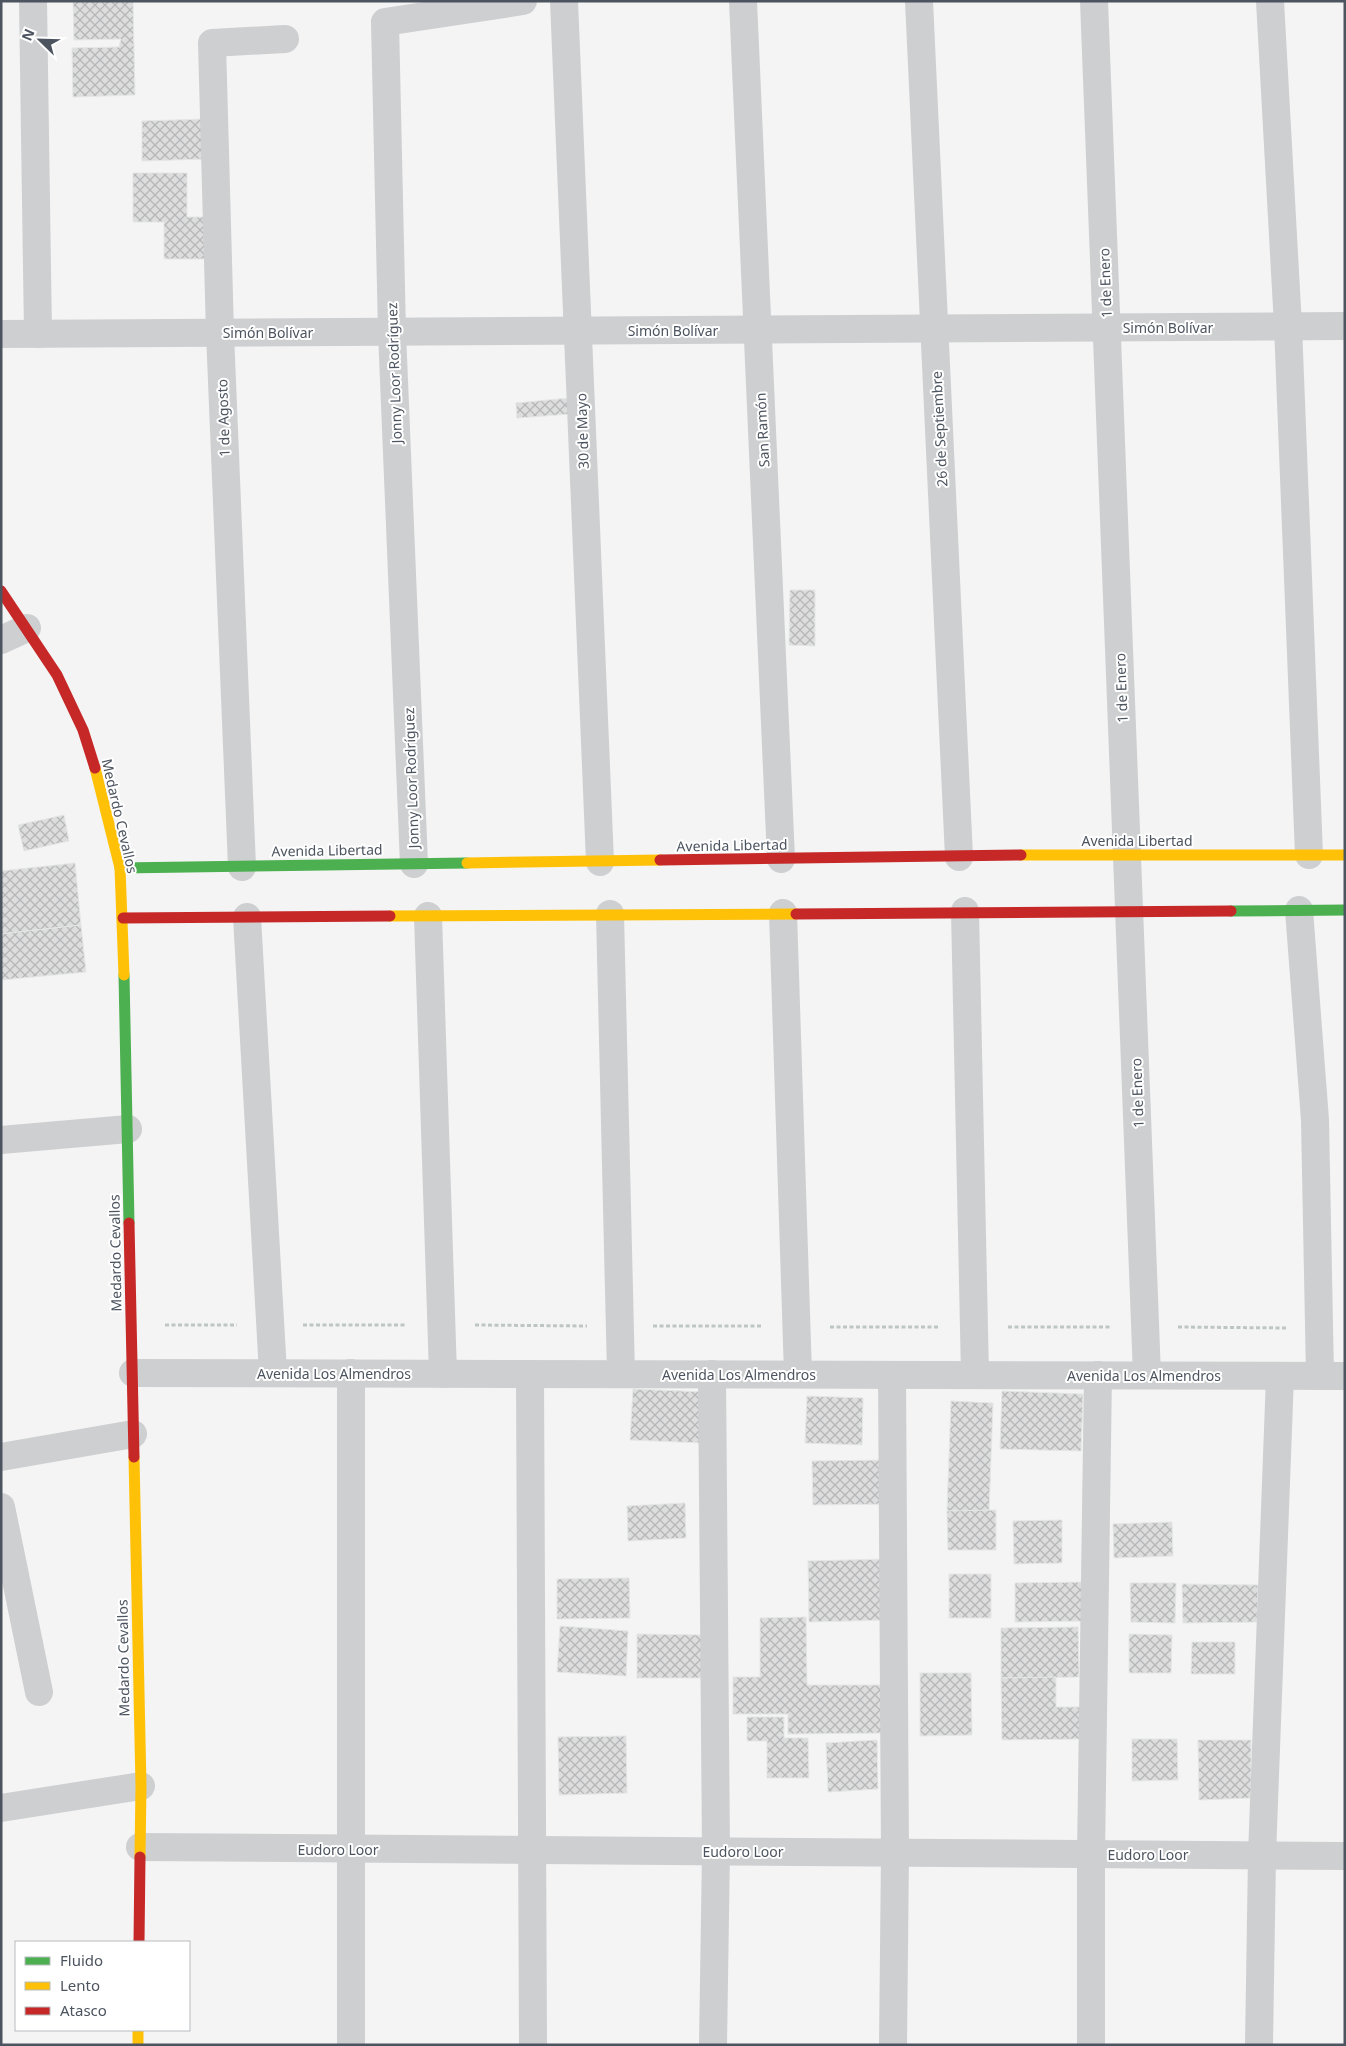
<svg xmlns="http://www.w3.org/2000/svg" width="1346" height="2046" font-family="'Noto Sans',sans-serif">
<defs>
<pattern id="building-cross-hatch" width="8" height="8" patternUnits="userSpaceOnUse" patternTransform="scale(1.25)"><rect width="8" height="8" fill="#ddddde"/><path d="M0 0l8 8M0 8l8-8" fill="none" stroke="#b5b6b7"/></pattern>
</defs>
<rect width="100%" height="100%" fill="#f4f4f4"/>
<!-- building -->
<g fill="url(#building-cross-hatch)" stroke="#e5e6e6">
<polygon points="73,1 133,1 135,95 73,97 72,48 119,47 121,39 74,40"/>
<polygon points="205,119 205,159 142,161 142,121"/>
<polygon points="133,173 187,173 187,217 205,217 205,259 164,259 164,222 133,222"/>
<polygon points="570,398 571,414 517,418 516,403"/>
<polygon points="790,590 815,590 815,646 789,645"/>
<polygon points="64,815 69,841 24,851 18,825"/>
<polygon points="75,863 81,925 1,934 1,871"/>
<polygon points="81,925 86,972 1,980 1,934"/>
<polygon points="633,1389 706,1392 704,1443 630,1440"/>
<polygon points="1002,1391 1083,1394 1081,1451 1000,1449"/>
<polygon points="807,1396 863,1398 862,1445 805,1443"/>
<polygon points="951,1401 993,1403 989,1512 947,1511"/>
<polygon points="888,1460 889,1504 813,1505 812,1461"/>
<polygon points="685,1503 686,1538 628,1541 627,1506"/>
<polygon points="996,1510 996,1550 948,1550 947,1511"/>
<polygon points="1062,1520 1062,1563 1014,1564 1013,1521"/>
<polygon points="1172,1522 1173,1556 1114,1558 1113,1524"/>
<polygon points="887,1559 888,1620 809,1622 808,1561"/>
<rect x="949" y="1574" width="42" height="44"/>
<polygon points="629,1578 630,1618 557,1619 557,1579"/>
<polygon points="1083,1582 1083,1621 1015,1622 1015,1583"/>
<polygon points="1130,1583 1176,1583 1175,1623 1131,1622"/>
<polygon points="1182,1584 1258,1585 1257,1622 1183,1623"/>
<polygon points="806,1617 807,1685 881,1685 882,1733 788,1734 788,1714 733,1714 733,1677 760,1677 760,1618"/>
<polygon points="560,1626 628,1631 626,1676 557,1672"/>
<polygon points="1078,1627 1079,1677 1001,1678 1001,1628"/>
<polygon points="637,1634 705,1635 705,1678 637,1678"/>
<polygon points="1129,1634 1172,1635 1171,1673 1129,1673"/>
<polygon points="1192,1642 1235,1642 1235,1674 1191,1674"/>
<polygon points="920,1673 971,1673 972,1735 920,1736"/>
<polygon points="1056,1677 1056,1707 1080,1707 1081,1739 1002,1740 1001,1678"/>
<polygon points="747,1717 784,1717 784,1738 808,1738 809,1778 767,1778 767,1741 747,1741"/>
<polygon points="626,1736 627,1793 559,1795 558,1737"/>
<polygon points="1132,1739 1177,1739 1178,1780 1132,1781"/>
<polygon points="877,1740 878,1789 828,1792 826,1743"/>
<polygon points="1198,1740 1251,1740 1251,1798 1199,1800"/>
</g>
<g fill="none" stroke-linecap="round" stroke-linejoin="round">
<!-- path -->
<g stroke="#bdc6c4" stroke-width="3" stroke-dasharray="4 2.5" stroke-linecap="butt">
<polyline points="165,1325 237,1325"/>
<polyline points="303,1325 407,1325"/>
<polyline points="475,1325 587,1326"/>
<polyline points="653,1326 762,1326"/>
<polyline points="830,1327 939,1327"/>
<polyline points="1008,1327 1112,1327"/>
<polyline points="1178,1327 1287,1328"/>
</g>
<!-- street -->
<g stroke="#cecfd1" stroke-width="28">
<polyline points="33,1 38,334"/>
<polyline points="564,1 600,862"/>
<polyline points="743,1 781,859"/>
<polyline points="919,1 959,857"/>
<polyline points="1094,1 1147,1375"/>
<polyline points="1270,1 1288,326 1309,855"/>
<polyline points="1,334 1345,326"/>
<polyline points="1,640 27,628"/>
<polyline points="414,864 392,332 385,22 523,1"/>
<polyline points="242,867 220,333 212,43 285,39"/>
<polyline points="1299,910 1315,1120 1320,1376"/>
<polyline points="965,911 975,1375"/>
<polyline points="783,913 798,1374"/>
<polyline points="610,914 621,1374"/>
<polyline points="428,916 443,1374"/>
<polyline points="247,917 273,1373"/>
<polyline points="1,1140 128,1129"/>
<polyline points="133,1373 1345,1376"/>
<polyline points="530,1374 533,2045"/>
<polyline points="712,1374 716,1851 713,2045"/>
<polyline points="892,1375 895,1853 893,2045"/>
<polyline points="1,1457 133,1434"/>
<polyline points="1,1507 39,1692"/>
<polyline points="1,1808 141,1786"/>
<polyline points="140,1847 1345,1856"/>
<polyline points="351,2045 351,1373"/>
<polyline points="1091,2045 1091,1854 1098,1375"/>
<polyline points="1259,2045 1262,1855 1280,1376"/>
</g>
<!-- fast -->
<g stroke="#4caf50" stroke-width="11">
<polyline points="120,868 467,863"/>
<polyline points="1231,911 1345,910"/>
<polyline points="124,975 129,1223"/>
</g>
<!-- slow -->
<g stroke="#ffc107" stroke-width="11">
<polyline points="95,768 120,868 124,975"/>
<polyline points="1021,855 1345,855"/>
<polyline points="467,863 660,860"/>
<polyline points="390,916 796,914"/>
<polyline points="134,1457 141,1786 140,1857"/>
<polyline points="138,2030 138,2045"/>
</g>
<!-- jam -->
<g stroke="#c62828" stroke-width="11">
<polyline points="1,591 57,675 83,730 95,768"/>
<polyline points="660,860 1021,855"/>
<polyline points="796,914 1231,911"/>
<polyline points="123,918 390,916"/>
<polyline points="129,1223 134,1457"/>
<polyline points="139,1942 140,1857"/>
</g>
</g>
<g text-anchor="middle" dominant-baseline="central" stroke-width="4" stroke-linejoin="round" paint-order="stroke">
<!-- street labels -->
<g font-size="14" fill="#4c545f" stroke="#fff">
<text transform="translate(1105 283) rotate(-92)">1 de Enero</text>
<text x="1168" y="327">Simón Bolívar</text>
<text x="673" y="330">Simón Bolívar</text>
<text x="268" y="332">Simón Bolívar</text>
<text transform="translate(394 373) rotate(-92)">Jonny Loor Rodríguez</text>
<text transform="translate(223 418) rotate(-92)">1 de Agosto</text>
<text transform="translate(939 429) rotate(-93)">26 de Septiembre</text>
<text transform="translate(762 430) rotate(-93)">San Ramón</text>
<text transform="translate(582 431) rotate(-92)">30 de Mayo</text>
<text transform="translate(1121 688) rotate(-92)">1 de Enero</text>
<text transform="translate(411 778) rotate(-92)">Jonny Loor Rodríguez</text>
<text transform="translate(120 816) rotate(77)">Medardo Cevallos</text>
<text x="1137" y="840">Avenida Libertad</text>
<text transform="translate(732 845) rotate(-1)">Avenida Libertad</text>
<text transform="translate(327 850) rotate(-1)">Avenida Libertad</text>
<text transform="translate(1137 1093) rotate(-92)">1 de Enero</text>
<text transform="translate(115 1253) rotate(-91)">Medardo Cevallos</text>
<text x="334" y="1373">Avenida Los Almendros</text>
<text x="739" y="1374">Avenida Los Almendros</text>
<text x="1144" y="1375">Avenida Los Almendros</text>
<text transform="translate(123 1658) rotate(-91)">Medardo Cevallos</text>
<text x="338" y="1849">Eudoro Loor</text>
<text x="743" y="1851">Eudoro Loor</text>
<text x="1148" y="1854">Eudoro Loor</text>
</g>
</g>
<!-- border -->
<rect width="1346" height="2046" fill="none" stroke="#4c545f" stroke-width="5"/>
<!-- legend -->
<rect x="15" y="1941" width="175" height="90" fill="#ffffff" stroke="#b7bbbf"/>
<rect x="25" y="1957" width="25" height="8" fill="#4caf50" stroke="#b7bbbf"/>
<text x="60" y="1966" font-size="15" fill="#4c545f">Fluido</text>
<rect x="25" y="1982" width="25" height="8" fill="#ffc107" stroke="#b7bbbf"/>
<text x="60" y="1991" font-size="15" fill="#4c545f">Lento</text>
<rect x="25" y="2007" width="25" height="8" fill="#c62828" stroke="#b7bbbf"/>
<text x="60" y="2016" font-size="15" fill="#4c545f">Atasco</text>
<!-- north arrow -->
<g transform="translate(40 40) rotate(293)" stroke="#ffffff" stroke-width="4" paint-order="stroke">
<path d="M0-4L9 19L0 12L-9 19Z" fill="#4c545f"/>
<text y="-8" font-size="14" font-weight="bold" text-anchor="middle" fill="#4c545f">N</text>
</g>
</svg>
